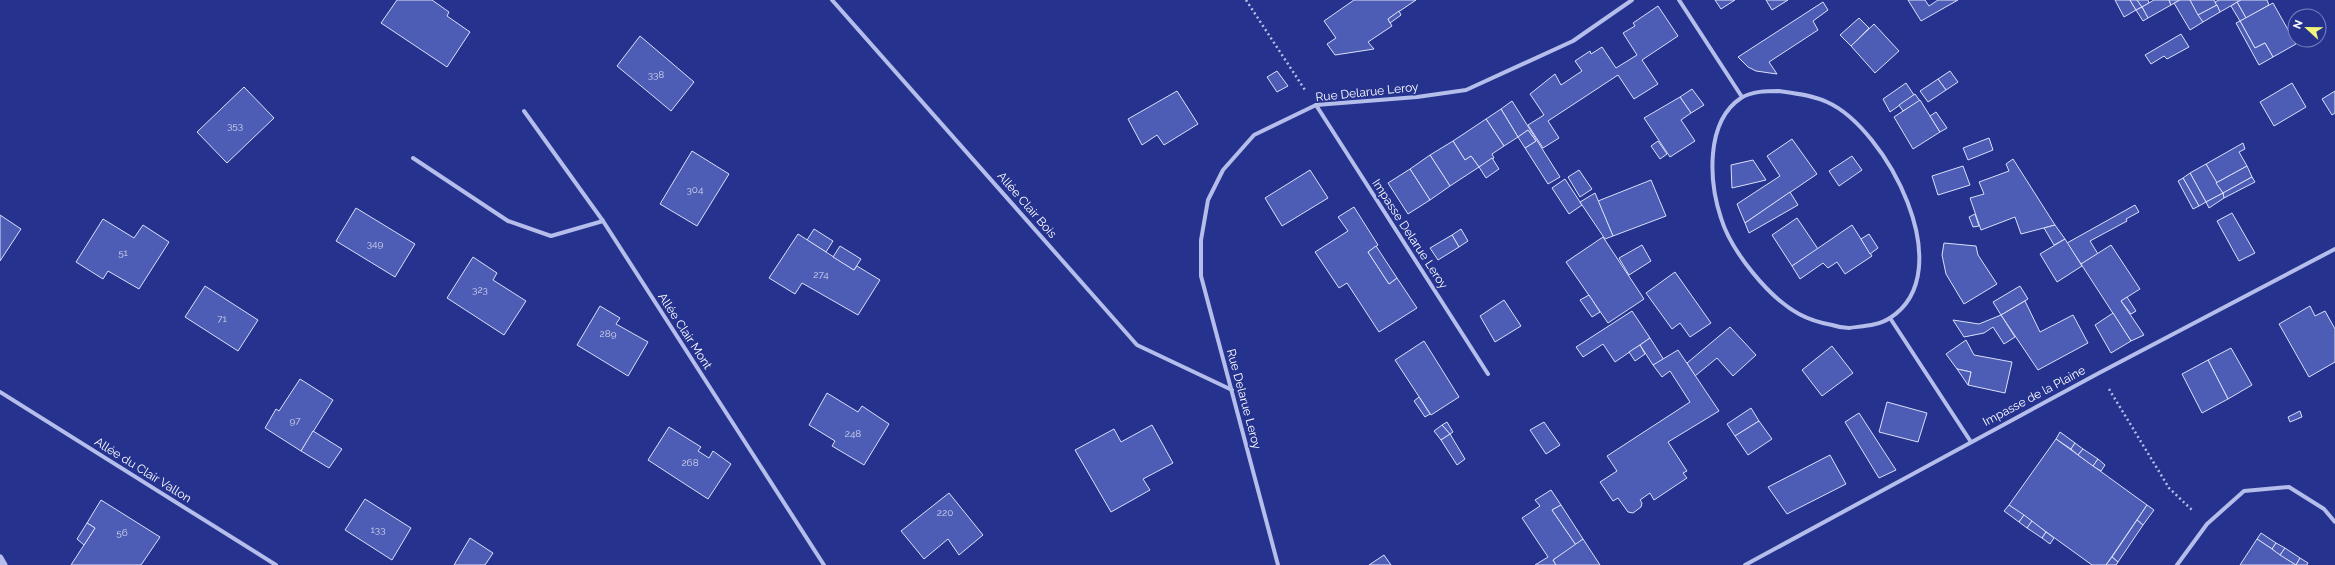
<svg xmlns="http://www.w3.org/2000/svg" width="2335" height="565" font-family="Raleway,sans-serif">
<rect width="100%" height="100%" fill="#25338f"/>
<!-- building -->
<g fill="#4d5cb5" stroke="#dadff9">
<polygon points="397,0 432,0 449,12 447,16 470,32 447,67 381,23"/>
<polygon points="1354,0 1416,0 1388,19 1392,26 1368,42 1374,49 1335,55 1327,44 1336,38 1324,21"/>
<polygon points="1715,0 1735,0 1721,9"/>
<polygon points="1766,0 1788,0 1772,10"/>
<polygon points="1908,0 1925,0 1929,6 1938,0 1958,0 1921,21"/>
<polygon points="2115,0 2130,0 2136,10 2124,17"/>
<polygon points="2130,0 2137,0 2142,7 2136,10"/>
<polygon points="2137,0 2148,0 2149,3 2142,7"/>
<polygon points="2154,0 2169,0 2171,5 2148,18 2142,7"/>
<polygon points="2169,0 2180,0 2171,5"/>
<polygon points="2180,0 2190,0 2203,22 2190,30 2174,3"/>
<polygon points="2190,0 2214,0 2217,5 2198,15"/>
<polygon points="2219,0 2241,0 2220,12 2215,2"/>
<polygon points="2241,0 2267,0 2269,5 2246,18 2237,2"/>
<polygon points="1823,2 1828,10 1813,21 1818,30 1769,62 1777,74 1756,71 1748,67 1738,57"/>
<polygon points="2237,2 2246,18 2240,21 2231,6"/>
<polygon points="2273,3 2296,44 2273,57 2265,43 2255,48 2240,21"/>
<polygon points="2217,5 2220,12 2203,22 2198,15"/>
<polygon points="1658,6 1678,36 1642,60 1658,84 1634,99 1618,75 1548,121 1559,138 1543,148 1528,125 1544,115 1530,94 1555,74 1561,85 1582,71 1575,61 1590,51 1591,54 1602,47 1616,68 1637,55 1623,33 1635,26 1633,23"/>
<polygon points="2142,7 2148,18 2143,21 2136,10"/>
<polygon points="1399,11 1401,15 1390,23 1388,19"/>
<polygon points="1859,18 1869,28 1851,46 1840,35"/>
<polygon points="2240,21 2255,48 2265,43 2273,57 2259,65 2236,23"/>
<polygon points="1874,24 1899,51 1875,73 1851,46"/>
<polygon points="2181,34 2189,47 2167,59 2164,56 2151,64 2145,55"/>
<polygon points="640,36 694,82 671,111 617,66"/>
<polygon points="1277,71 1288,86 1277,92 1267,77"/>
<polygon points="1950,71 1958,82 1946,90 1938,79"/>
<polygon points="1938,79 1946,90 1928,102 1920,91"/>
<polygon points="1906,83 1914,95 1890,112 1883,99"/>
<polygon points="2292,83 2306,107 2274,126 2260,102"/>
<polygon points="244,87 274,118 227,163 197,132"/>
<polygon points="1692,89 1704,105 1691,113 1680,97"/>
<polygon points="1177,91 1198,124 1164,145 1157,135 1142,145 1128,119"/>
<polygon points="2335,91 2335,113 2332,115 2322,99"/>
<polygon points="1915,94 1920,101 1903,111 1899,105"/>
<polygon points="1680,97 1691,113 1681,120 1695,141 1670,157 1644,118"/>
<polygon points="1920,100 1940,132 1913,149 1894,117"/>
<polygon points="1512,101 1560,177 1548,184 1525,148 1536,141 1528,130 1518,137 1501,109"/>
<polygon points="1501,109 1518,137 1504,146 1486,119"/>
<polygon points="1936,112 1947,128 1940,132 1930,116"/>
<polygon points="1486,119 1504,146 1492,154 1494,158 1479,167 1471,156 1465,160 1453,141"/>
<polygon points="1528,130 1536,141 1525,148 1518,137"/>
<polygon points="1989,138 1993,150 1968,160 1963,148"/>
<polygon points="1792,139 1817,174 1745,223 1737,204 1780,176 1767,156"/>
<polygon points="1453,141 1465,160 1471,156 1479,167 1450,186 1430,155"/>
<polygon points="1658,141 1667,154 1660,159 1651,146"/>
<polygon points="2243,143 2245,149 2239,152 2247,166 2216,183 2206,164"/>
<polygon points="692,151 729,174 697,226 660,204"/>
<polygon points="1430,155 1450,186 1430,200 1410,169"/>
<polygon points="1852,156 1862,170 1839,186 1829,171"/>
<polygon points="1492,158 1499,169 1486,178 1479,167"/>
<polygon points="2013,159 2055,225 2021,234 2015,217 1981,230 1970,198 1984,194 1979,182 2009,171 2006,164"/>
<polygon points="1753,160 1766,180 1732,188 1731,165"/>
<polygon points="2206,164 2223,193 2206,202 2190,173"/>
<polygon points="1963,166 1970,185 1938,195 1932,176"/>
<polygon points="2247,166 2252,177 2223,193 2216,183"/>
<polygon points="1410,169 1430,200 1408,214 1388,183"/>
<polygon points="1310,170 1328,198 1282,226 1265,198"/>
<polygon points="1579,170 1592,189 1580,197 1568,177"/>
<polygon points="2190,173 2206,202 2199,206 2183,178"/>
<polygon points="2252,177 2255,182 2224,198 2223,193"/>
<polygon points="2183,178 2199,206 2193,209 2178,181"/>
<polygon points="1565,179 1582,205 1569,214 1552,188"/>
<polygon points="1651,180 1666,216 1613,236 1598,201"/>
<polygon points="1790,192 1798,205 1749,233 1745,223"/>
<polygon points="1595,193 1613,236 1605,239 1580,202"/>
<polygon points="2223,193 2224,198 2209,208 2206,202"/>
<polygon points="2135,205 2139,212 2126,219 2127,221 2090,241 2098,254 2081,264 2067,243"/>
<polygon points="1354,207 1378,245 1368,252 1389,284 1397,278 1417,308 1379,332 1347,283 1339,288 1315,252 1348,231 1338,217"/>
<polygon points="356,208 415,244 395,277 336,241"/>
<polygon points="2232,213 2255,253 2239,261 2217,221"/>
<polygon points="1975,214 1979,226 1973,227 1969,217"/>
<polygon points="0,215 21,229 0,261"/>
<polygon points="1797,218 1818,249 1792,266 1772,235"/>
<polygon points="103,219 134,238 143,225 169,242 139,289 108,271 103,279 76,262"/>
<polygon points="1852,225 1872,256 1845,274 1837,262 1828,268 1823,263 1800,279 1792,266"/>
<polygon points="2055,225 2065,239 2054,245 2044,228"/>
<polygon points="814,229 833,241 826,252 807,240"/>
<polygon points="1461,229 1468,241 1459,247 1452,235"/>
<polygon points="798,234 854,270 857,266 880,280 858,315 802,283 795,294 769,278"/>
<polygon points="1869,234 1878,248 1870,254 1861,239"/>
<polygon points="1452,235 1459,247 1438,260 1430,248"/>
<polygon points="1603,237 1644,299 1608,323 1566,262"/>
<polygon points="2065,239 2082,266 2057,282 2040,254"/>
<polygon points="1944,243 1976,246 1978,255 1997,284 1964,304 1946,274 1942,255"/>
<polygon points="1642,245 1651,261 1629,275 1619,258"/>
<polygon points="2111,245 2140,289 2121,301 2144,335 2131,341 2081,264"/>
<polygon points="840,246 861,259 854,270 833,257"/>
<polygon points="1376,246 1397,278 1389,284 1368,252"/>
<polygon points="473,257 497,273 493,280 526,301 504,335 447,298"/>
<polygon points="1675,272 1711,323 1690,337 1680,323 1672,329 1646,293"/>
<polygon points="205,286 258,320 238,351 185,317"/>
<polygon points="2020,286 2028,299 2001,315 1993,302"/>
<polygon points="1589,295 1600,312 1592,317 1580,300"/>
<polygon points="2127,297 2136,311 2131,314 2121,301"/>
<polygon points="1504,300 1521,326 1495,342 1480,316"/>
<polygon points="2025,301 2040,332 2073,315 2088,343 2038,370 2001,315"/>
<polygon points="600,306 620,318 616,324 648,342 628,376 577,345"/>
<polygon points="2310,306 2315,316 2325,311 2335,329 2335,362 2309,377 2279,324"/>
<polygon points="1632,311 1650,338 1615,362 1603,344 1583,357 1576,347"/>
<polygon points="2113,313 2131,341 2111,353 2095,325"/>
<polygon points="2001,315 2015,337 2004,344 1993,327 1984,333 1964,337 1953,320 1979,324"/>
<polygon points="1730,327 1756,355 1733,376 1717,358 1695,376 1687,363"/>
<polygon points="1650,338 1664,360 1653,365 1640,345"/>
<polygon points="1966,340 1974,355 2012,362 2005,393 1968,385 1971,372 1957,369 1946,354"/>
<polygon points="1424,341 1459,397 1431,415 1395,360"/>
<polygon points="1640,345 1645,354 1635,361 1629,352"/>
<polygon points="1832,346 1853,373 1822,396 1802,370"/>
<polygon points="2231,348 2252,385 2228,399 2208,360"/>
<polygon points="1678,350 1719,411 1668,442 1687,471 1683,473 1687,478 1654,500 1650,493 1640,500 1642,503 1641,507 1633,513 1628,512 1618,498 1613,501 1600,482 1617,471 1607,456 1690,402 1670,371 1662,377 1653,365"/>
<polygon points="2208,360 2228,399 2202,413 2182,374"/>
<polygon points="1957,369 1971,372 1968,385"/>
<polygon points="300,379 333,400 301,451 265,428 276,409 279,411"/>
<polygon points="827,393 858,412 862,406 889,424 864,465 832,446 835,441 809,425"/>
<polygon points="1419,397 1430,414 1425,417 1414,401"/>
<polygon points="1887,402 1927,413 1918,442 1879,432"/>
<polygon points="1751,408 1759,421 1735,436 1727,424"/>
<polygon points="2300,411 2302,417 2290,422 2288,417"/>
<polygon points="1859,413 1896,470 1879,478 1845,422"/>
<polygon points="1759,421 1772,439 1748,455 1735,436"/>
<polygon points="1447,422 1453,432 1450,434 1442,425"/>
<polygon points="1544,422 1560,445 1546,454 1530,430"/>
<polygon points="1152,425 1173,463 1143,479 1150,490 1111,512 1075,450 1114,429 1121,442"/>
<polygon points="1442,425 1450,434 1441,440 1434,431"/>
<polygon points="669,427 701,447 698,451 709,458 713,451 731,464 708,499 648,460"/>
<polygon points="313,431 342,449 329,468 301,451"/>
<polygon points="2060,432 2075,443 2071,449 2056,439"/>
<polygon points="1450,434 1465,459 1457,465 1441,440"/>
<polygon points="2056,439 2147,505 2106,565 2092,565 2009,505"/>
<polygon points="2075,443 2083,449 2078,455 2071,449"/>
<polygon points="2083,449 2098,459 2093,466 2078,455"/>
<polygon points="1830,455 1846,484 1787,514 1768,487"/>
<polygon points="2098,459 2105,465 2101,471 2093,466"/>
<polygon points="1551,490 1561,505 1552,510 1576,545 1553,560 1556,565 1535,565 1548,557 1522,518 1540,506 1535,500"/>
<polygon points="949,493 983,535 959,555 948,539 924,559 901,531"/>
<polygon points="365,499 411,528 392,560 345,530"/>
<polygon points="101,500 160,537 141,565 71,565 95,528 87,523"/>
<polygon points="1561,505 1583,539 1576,545 1552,510"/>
<polygon points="2009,505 2024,515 2019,522 2004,511"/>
<polygon points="2147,505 2154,510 2143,525 2137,520"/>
<polygon points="2024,515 2032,521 2027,528 2019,522"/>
<polygon points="2137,520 2143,525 2118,562 2112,557"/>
<polygon points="2032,521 2046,532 2042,538 2027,528"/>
<polygon points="87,523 95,528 84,545 77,539"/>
<polygon points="2046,532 2054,538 2050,544 2042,538"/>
<polygon points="2261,533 2276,543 2272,549 2257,539"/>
<polygon points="470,538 493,553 485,565 454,565"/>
<polygon points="1583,539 1600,565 1556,565 1553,560"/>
<polygon points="2257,539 2296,565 2240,565"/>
<polygon points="2276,543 2285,548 2280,555 2272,549"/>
<polygon points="2285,548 2300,558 2296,565 2280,555"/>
<polygon points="1384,555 1391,565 1369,565"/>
<polygon points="2112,557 2118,562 2116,565 2106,565"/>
<polygon points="2300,558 2308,563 2307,565 2296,565"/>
</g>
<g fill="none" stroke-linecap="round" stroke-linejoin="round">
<!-- path -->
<g stroke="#b5bdeb" stroke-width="2.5" stroke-dasharray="2 3" stroke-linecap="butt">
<polyline points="1246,0 1305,90"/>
<polyline points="2109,389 2169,488 2193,511"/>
</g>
<!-- minor -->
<g stroke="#b5bdeb" stroke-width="4">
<polyline points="832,0 1137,345 1232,390"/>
<polyline points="1679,0 1742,97"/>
<path d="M1779 91C1794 93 1812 95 1827 102 1886 128 1962 272 1890 318 1878 326 1862 326 1849 328 1844 328 1838 327 1832 325 1821 323 1810 320 1799 314 1769 298 1731 251 1721 218 1709 182 1705 122 1741 98 1752 91 1767 91 1779 91Z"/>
<polyline points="1316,105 1488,374"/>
<polyline points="524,111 603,221 824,565"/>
<polyline points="413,158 508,221 551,236 603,221"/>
<polyline points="1890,318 1971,442"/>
<polyline points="0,392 276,565"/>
<polyline points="1278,565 1201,276 1201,240 1208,200 1223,170 1254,135 1316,105 1417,97 1466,90 1573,41 1632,0"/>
<polyline points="1745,565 2099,373 2335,249"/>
<polyline points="2177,565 2207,524 2244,491 2289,487 2324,509 2335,522"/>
</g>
<!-- tertiary -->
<polyline stroke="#b5bdeb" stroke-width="7" points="0,558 4,565"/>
</g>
<g text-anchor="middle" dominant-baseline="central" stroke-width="3.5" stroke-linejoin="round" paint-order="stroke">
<!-- number labels -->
<g font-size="10" fill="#d2d6ec">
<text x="656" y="74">338</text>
<text x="235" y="125">353</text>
<text x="695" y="189">304</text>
<text x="375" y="243">349</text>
<text x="123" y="252">51</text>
<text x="821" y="274">274</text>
<text x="480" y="289">323</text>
<text x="222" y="318">71</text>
<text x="608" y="333">289</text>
<text x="295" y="420">97</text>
<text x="853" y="433">248</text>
<text x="690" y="462">268</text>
<text x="945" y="512">220</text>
<text x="378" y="529">133</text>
<text x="122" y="532">56</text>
</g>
<!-- street labels -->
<g font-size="12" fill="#fff" stroke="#25338f">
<text transform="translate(1367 92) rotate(-6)">Rue Delarue Leroy</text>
<text transform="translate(1027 205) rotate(49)">Allée Clair Bois</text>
<text transform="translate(1410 234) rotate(57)">Impasse Delarue Leroy</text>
<text transform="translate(685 331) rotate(57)">Allée Clair Mont</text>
<text transform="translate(2034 396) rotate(-28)">Impasse de la Plaine</text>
<text transform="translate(1244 399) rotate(75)">Rue Delarue Leroy</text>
<text transform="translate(143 470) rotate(32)">Allée du Clair Vallon</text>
</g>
</g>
<!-- north arrow -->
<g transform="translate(2307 28) rotate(292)"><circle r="19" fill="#25338f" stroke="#7c85bc"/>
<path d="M0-3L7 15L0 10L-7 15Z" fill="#f3f57a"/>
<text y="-6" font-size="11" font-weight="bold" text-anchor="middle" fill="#ffffff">N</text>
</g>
</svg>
